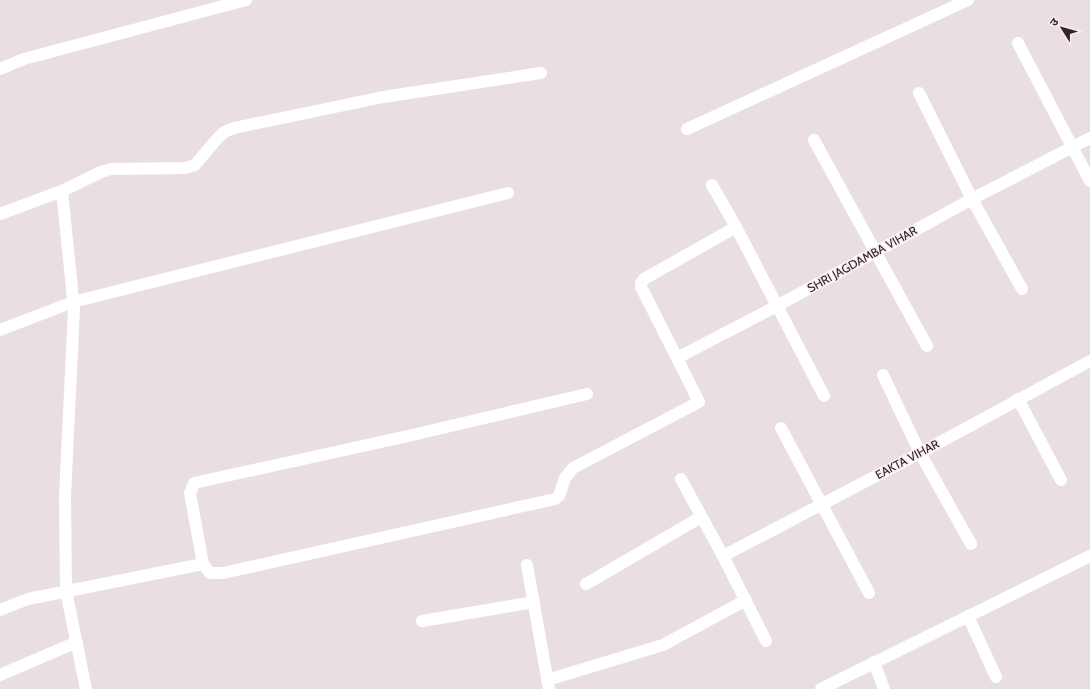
<svg xmlns="http://www.w3.org/2000/svg" width="1090" height="689" font-family="Cabin,'Noto Sans Devanagari',sans-serif">
<rect width="100%" height="100%" fill="#e9dee4"/>
<g fill="none" stroke-linecap="round" stroke-linejoin="round">
<!-- street -->
<g stroke="#fff" stroke-width="12">
<polyline points="1018,43 1090,181"/>
<polyline points="0,69 24,59 246,0"/>
<polyline points="919,93 972,199 1022,289"/>
<polyline points="687,129 968,0"/>
<polyline points="814,140 927,346"/>
<polyline points="712,185 736,227 824,396"/>
<polyline points="62,191 74,308 65,497 66,591 86,689"/>
<polyline points="0,214 62,191 101,172 111,169 185,168 195,165 216,140 224,132 234,128 383,97 541,73"/>
<polyline points="0,330 73,302 508,193"/>
<polyline points="677,358 641,287 641,283 644,279 736,227"/>
<polyline points="883,375 920,453 971,544"/>
<polyline points="587,394 408,436 194,483 190,493 203,564 210,573 223,573 555,499 559,496 565,478 573,468 699,402 677,358 777,306 972,199 1090,138"/>
<polyline points="1018,399 1061,480"/>
<polyline points="781,428 869,593"/>
<polyline points="681,479 723,556 766,641"/>
<polyline points="723,556 920,453 1090,361"/>
<polyline points="527,565 549,689"/>
<polyline points="586,584 701,517"/>
<polyline points="0,610 28,599 203,564"/>
<polyline points="968,616 996,677"/>
<polyline points="422,621 534,602"/>
<polyline points="874,662 884,689"/>
<polyline points="0,675 77,642"/>
<polyline points="547,680 663,645 746,600"/>
<polyline points="821,689 1090,556"/>
</g>
</g>
<g text-anchor="middle" dominant-baseline="central" stroke-width="3" stroke-linejoin="round" paint-order="stroke">
<!-- street labels -->
<g font-size="12" fill="#382128" stroke="#f6eef3">
<text transform="translate(862 259) rotate(-29)">SHRI JAGDAMBA VIHAR</text>
<text transform="translate(907 459) rotate(-28)">EAKTA VIHAR</text>
</g>
</g>
<!-- north arrow -->
<g transform="translate(1062 28) rotate(307)" stroke="#f6eef3" stroke-width="3" paint-order="stroke">
<path d="M0-3L7 15L0 10L-7 15Z" fill="#382128"/>
<text y="-6" font-size="11" font-weight="bold" text-anchor="middle" fill="#382128">उ</text>
</g>
</svg>
